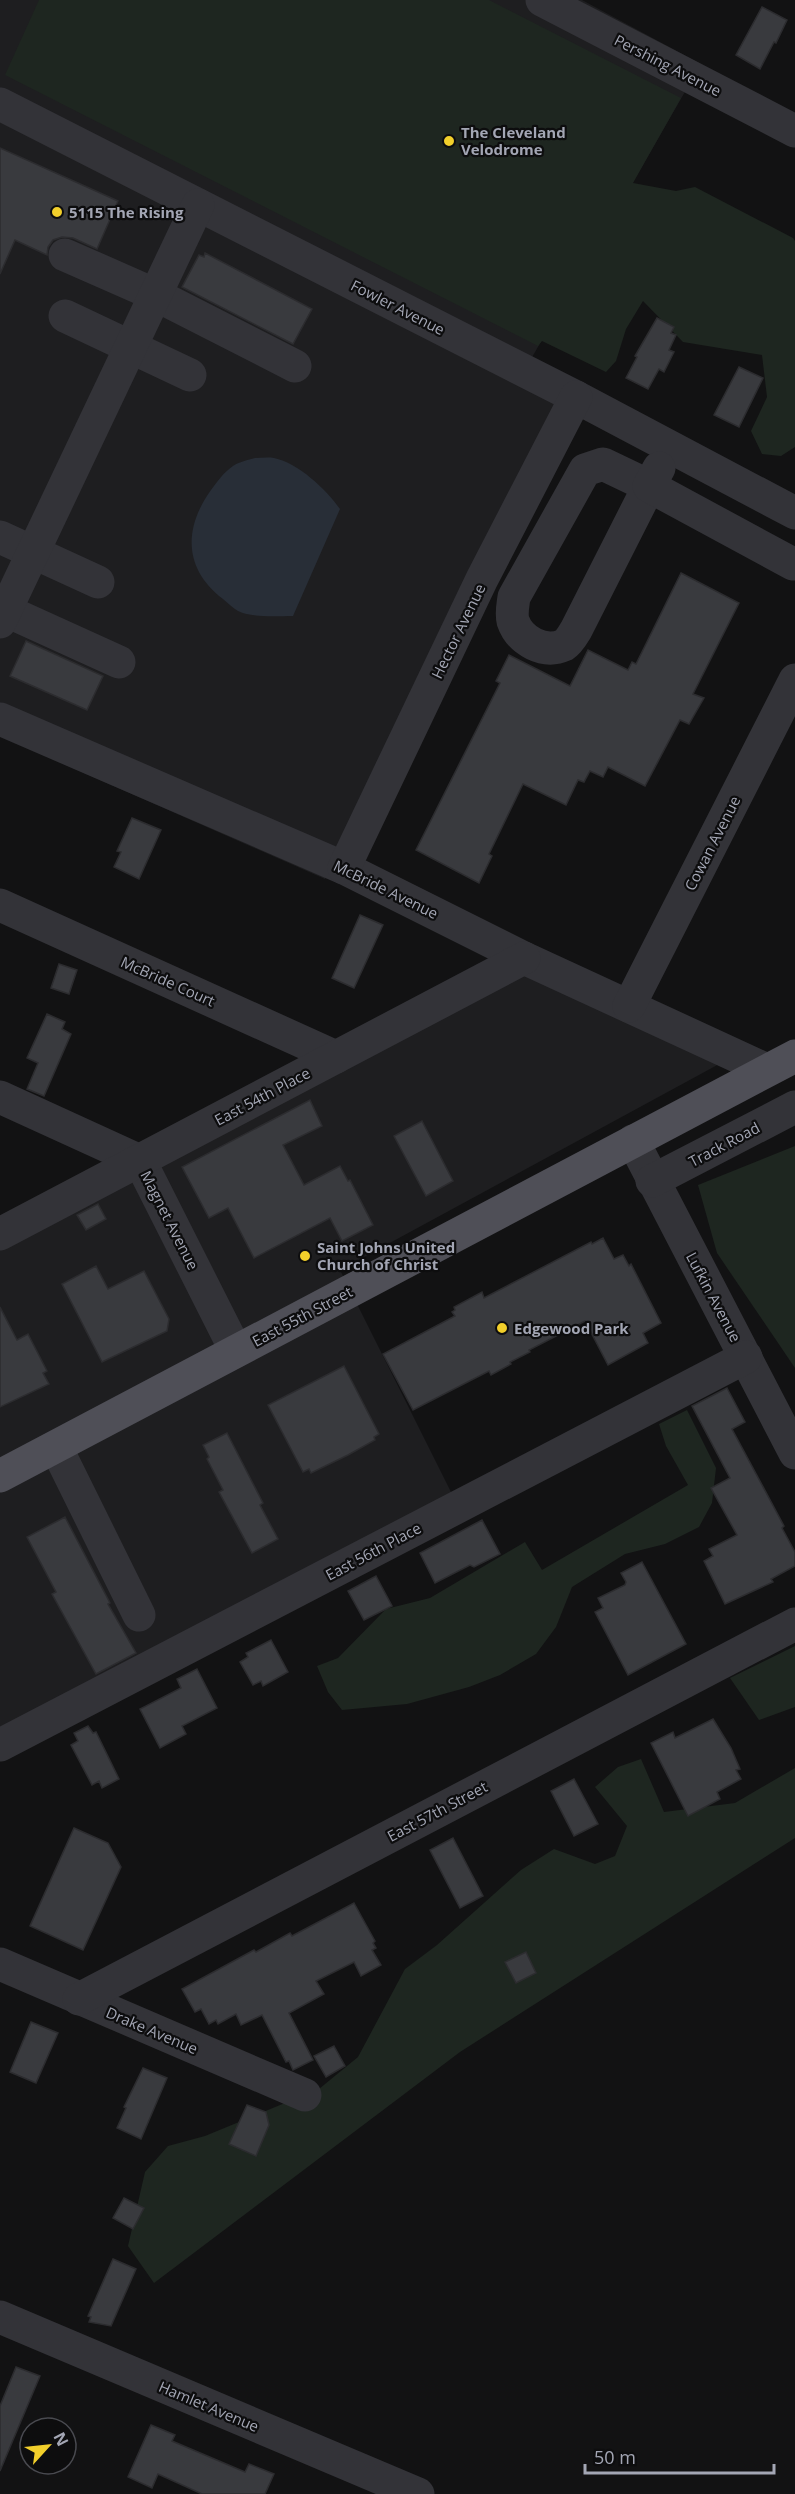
<svg xmlns="http://www.w3.org/2000/svg" width="795" height="2494" font-family="'Open Sans',sans-serif">
<rect width="100%" height="100%" fill="#121213"/>
<!-- built -->
<g fill="#1e1e20">
<polygon points="0,0 582,0 701,64 531,359 585,385 325,879 0,736"/>
<polygon points="504,957 721,1063 340,1270 453,1496 0,1735 0,1219"/>
</g>
<!-- green -->
<g fill="#1e2620">
<polygon points="39,0 489,0 681,98 633,183 676,191 695,187 793,238 795,241 795,447 781,456 762,454 751,431 767,397 762,355 683,342 643,301 626,329 616,361 606,372 542,341 538,346 5,75"/>
<polygon points="795,1146 795,1368 717,1253 698,1185"/>
<polygon points="687,1410 716,1468 712,1503 699,1527 665,1544 625,1554 572,1587 556,1627 536,1654 500,1675 469,1687 407,1704 342,1710 328,1692 317,1666 338,1658 386,1609 430,1598 525,1542 542,1570 688,1485 666,1446 659,1424"/>
<polygon points="795,1646 795,1707 759,1720 730,1678"/>
<polygon points="641,1759 664,1812 735,1803 795,1768 795,1838 460,2052 154,2283 128,2246 145,2172 168,2146 205,2136 319,2089 358,2057 405,1969 437,1945 521,1870 554,1849 595,1864 615,1856 627,1826 595,1787 618,1767"/>
</g>
<!-- water -->
<path fill="#282e37" d="M255 458C261 458 268 457 274 458 298 463 326 489 340 509L293 616C276 616 253 618 238 611 233 608 228 603 223 599 184 569 183 529 211 490 217 482 224 472 233 466 239 462 248 460 255 458Z"/>
<!-- building -->
<g fill="#393a3e" stroke="#2c2c2f" stroke-width="1.5">
<polygon points="762,7 787,20 776,43 774,42 760,69 736,55"/>
<polygon points="0,148 118,201 97,249 73,238 62,237 53,240 48,247 47,255 15,240 0,274"/>
<polygon points="205,253 312,309 293,344 182,287 199,255 204,257"/>
<polygon points="657,318 674,327 671,333 676,335 669,350 674,352 664,372 659,369 648,389 626,378 637,357 635,356"/>
<polygon points="739,367 763,378 739,427 714,415"/>
<polygon points="681,573 739,603 693,694 704,698 689,724 680,720 645,786 608,767 603,777 590,771 584,782 578,780 566,805 523,784 489,854 492,856 479,883 416,850 500,683 496,681 509,655 570,686 588,650 628,670 632,662 636,664"/>
<polygon points="26,641 103,676 87,710 10,676"/>
<polygon points="132,818 161,830 139,879 114,867 121,852 117,851"/>
<polygon points="360,915 383,925 354,988 332,978"/>
<polygon points="59,964 77,970 69,994 51,988"/>
<polygon points="47,1014 65,1022 62,1029 71,1034 44,1096 27,1089 38,1063 27,1058"/>
<polygon points="310,1100 322,1126 283,1145 304,1185 340,1166 348,1181 350,1180 373,1225 342,1241 330,1218 254,1258 228,1208 209,1218 182,1167"/>
<polygon points="422,1121 453,1181 426,1196 394,1136"/>
<polygon points="98,1204 106,1219 86,1230 77,1215"/>
<polygon points="603,1238 614,1259 623,1255 629,1266 631,1264 661,1323 643,1333 648,1343 608,1365 585,1321 529,1350 530,1352 510,1362 511,1364 491,1375 489,1371 413,1410 383,1354 455,1316 452,1312 455,1310 454,1307 482,1292 484,1298 591,1242 592,1244"/>
<polygon points="96,1266 108,1289 144,1271 169,1319 167,1331 102,1362 62,1284"/>
<polygon points="0,1307 17,1340 28,1334 47,1371 43,1373 49,1384 0,1407"/>
<polygon points="344,1366 379,1434 374,1437 375,1440 348,1455 311,1473 309,1469 303,1472 268,1405"/>
<polygon points="727,1388 745,1422 732,1429 784,1526 782,1528 795,1552 795,1566 771,1579 773,1582 725,1604 704,1561 713,1556 709,1549 737,1535 711,1488 730,1478 692,1406"/>
<polygon points="227,1433 263,1503 260,1505 278,1539 252,1553 219,1492 223,1490 207,1459 209,1457 203,1445"/>
<polygon points="65,1517 110,1603 108,1604 136,1653 96,1674 52,1594 56,1592 27,1537"/>
<polygon points="482,1520 500,1554 474,1567 470,1565 435,1583 420,1553"/>
<polygon points="642,1562 686,1644 628,1675 595,1612 603,1608 598,1598 625,1585 626,1582 621,1573"/>
<polygon points="376,1576 392,1606 364,1620 348,1591"/>
<polygon points="271,1640 288,1672 263,1686 261,1681 253,1685 240,1662 248,1657 246,1653"/>
<polygon points="197,1669 217,1708 182,1726 186,1734 160,1748 140,1709 181,1688 177,1679"/>
<polygon points="713,1719 731,1748 740,1769 736,1770 741,1779 717,1792 720,1799 688,1816 651,1743 673,1732 675,1738"/>
<polygon points="88,1726 93,1733 96,1732 119,1779 102,1788 99,1781 92,1785 71,1745 78,1741 74,1733"/>
<polygon points="574,1779 598,1824 574,1836 551,1791"/>
<polygon points="74,1828 108,1843 121,1867 83,1950 30,1926"/>
<polygon points="453,1838 483,1896 460,1908 430,1850"/>
<polygon points="354,1903 375,1941 373,1943 376,1948 372,1950 381,1965 361,1976 354,1962 316,1981 324,1994 289,2013 313,2060 293,2070 289,2061 286,2062 262,2015 241,2025 236,2014 218,2024 216,2020 209,2024 201,2009 195,2012 182,1989 254,1950 256,1952 290,1933 292,1936"/>
<polygon points="526,1952 536,1973 516,1983 505,1962"/>
<polygon points="31,2022 58,2033 36,2083 10,2072"/>
<polygon points="334,2046 345,2066 326,2077 314,2056"/>
<polygon points="143,2068 167,2078 141,2139 117,2128 126,2108 124,2107"/>
<polygon points="247,2105 266,2112 269,2125 256,2156 229,2144"/>
<polygon points="124,2198 144,2208 133,2229 113,2218"/>
<polygon points="113,2259 136,2269 111,2326 89,2322 91,2317 88,2316"/>
<polygon points="16,2367 40,2376 0,2471 0,2406"/>
<polygon points="151,2425 175,2435 172,2441 245,2472 249,2464 274,2474 265,2494 202,2494 158,2474 152,2488 128,2477"/>
</g>
<g fill="none" stroke-linecap="round" stroke-linejoin="round">
<!-- minor -->
<g stroke="#333338" stroke-width="33">
<polyline points="542,0 795,131"/>
<polyline points="0,104 576,397 795,513"/>
<polyline points="65,255 156,295 295,366"/>
<polyline points="65,316 190,375"/>
<path d="M603 464 649 486 576 630C573 635 569 642 564 645 544 654 520 641 513 621 511 613 513 605 514 597L585 470Z"/>
<polyline points="659,468 649,486 793,564"/>
<polyline points="0,537 98,582"/>
<polyline points="0,608 119,662"/>
<polyline points="0,622 198,205"/>
<polyline points="0,719 344,868 524,958 767,1070"/>
<polyline points="344,868 482,579 576,397"/>
<polyline points="0,905 336,1057"/>
<polyline points="629,1006 795,680"/>
<polyline points="0,1097 140,1161 236,1351"/>
<polyline points="633,1141 795,1453"/>
<polyline points="652,1181 795,1107"/>
<polyline points="0,1234 524,958"/>
<polyline points="56,1447 139,1615"/>
<polyline points="0,1745 746,1357"/>
<polyline points="0,1964 305,2095"/>
<polyline points="79,1999 795,1624"/>
<polyline points="0,2317 418,2494"/>
</g>
<!-- major -->
<polyline stroke="#4f4f57" stroke-width="33" points="0,1476 795,1056"/>
</g>
<!-- markers -->
<g fill="#f2cf2b" stroke="#0d0d0e" stroke-width="2">
<circle cx="449" cy="141" r="6"/>
<circle cx="57" cy="212" r="6"/>
<circle cx="305" cy="1256" r="6"/>
<circle cx="502" cy="1328" r="6"/>
</g>
<g text-anchor="middle" dominant-baseline="central" stroke-width="4.5" stroke-linejoin="round" paint-order="stroke">
<!-- street labels -->
<g font-size="15" fill="#a3a6b4" stroke="#0d0d0e">
<text transform="translate(668 65) rotate(27)">Pershing Avenue</text>
<text transform="translate(398 307) rotate(27)">Fowler Avenue</text>
<text transform="translate(458 631) rotate(-64)">Hector Avenue</text>
<text transform="translate(712 843) rotate(-63)">Cowan Avenue</text>
<text transform="translate(386 889) rotate(26)">McBride Avenue</text>
<text transform="translate(168 981) rotate(24)">McBride Court</text>
<text transform="translate(262 1096) rotate(-28)">East 54th Place</text>
<text transform="translate(724 1144) rotate(-28)">Track Road</text>
<text transform="translate(170 1220) rotate(63)">Magnet Avenue</text>
<text transform="translate(714 1297) rotate(62)">Lufkin Avenue</text>
<text transform="translate(302 1316) rotate(-28)">East 55th Street</text>
<text transform="translate(373 1551) rotate(-28)">East 56th Place</text>
<text transform="translate(437 1811) rotate(-28)">East 57th Street</text>
<text transform="translate(152 2030) rotate(23)">Drake Avenue</text>
<text transform="translate(209 2406) rotate(23)">Hamlet Avenue</text>
</g>
<!-- poi labels -->
<g font-size="15" font-weight="bold" fill="#a3a6b4" stroke="#0d0d0e" text-anchor="start">
<text x="461" y="132">The Cleveland<tspan x="461" dy="17">Velodrome</tspan></text>
<text x="69" y="212">5115 The Rising</text>
<text x="317" y="1247">Saint Johns United<tspan x="317" dy="17">Church of Christ</tspan></text>
<text x="514" y="1328">Edgewood Park</text>
</g>
</g>
<!-- north arrow -->
<g transform="translate(48 2446) rotate(63)"><circle r="28" fill="#0d0d0e" stroke="#494a50" stroke-width="1.5"/>
<path d="M0-4.5L10 22L0 15L-10 22Z" fill="#f2cf2b"/>
<text y="-9" font-size="16" font-weight="bold" text-anchor="middle" fill="#a3a6b4">N</text>
</g>
<!-- scale -->
<path d="M585 2464v9h189v-9" fill="none" stroke="#a3a6b4" stroke-width="3"/>
<text x="594" y="2464" font-size="18" fill="#a3a6b4" stroke="#0d0d0e" stroke-width="4.5" paint-order="stroke">50 m</text>
</svg>
